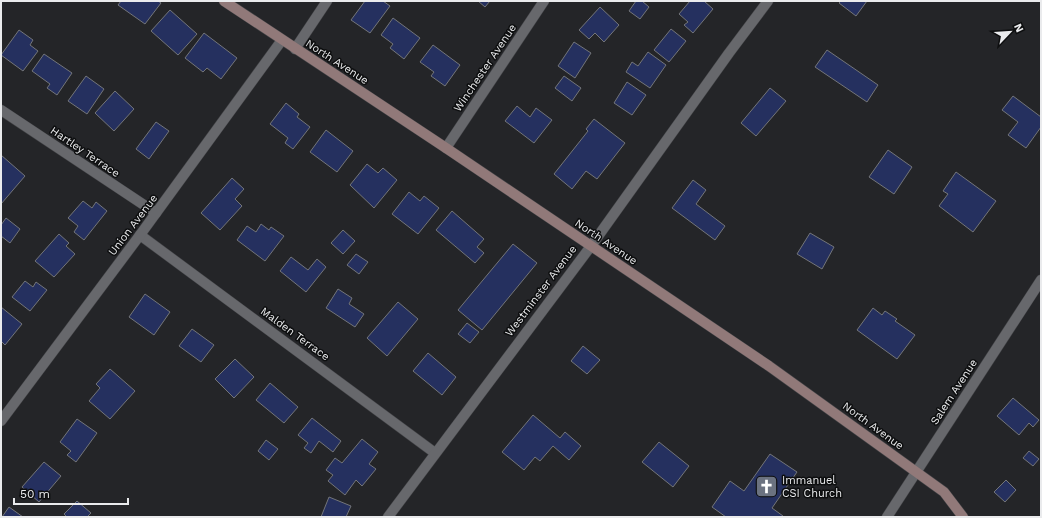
<svg xmlns="http://www.w3.org/2000/svg" width="1042" height="518" font-family="'Work Sans',sans-serif">
<rect width="100%" height="100%" fill="#242528"/>
<!-- building -->
<g fill="#25305f" stroke="#737579">
<polygon points="121,1 158,1 161,3 145,24 118,5"/>
<polygon points="365,1 383,1 390,6 370,33 351,20"/>
<polygon points="478,1 490,1 485,7"/>
<polygon points="636,1 642,1 649,7 640,19 629,11"/>
<polygon points="690,1 704,1 713,9 693,33 684,25 688,22 679,14"/>
<polygon points="841,1 867,1 856,16 839,3"/>
<polygon points="600,7 619,25 604,42 595,33 589,39 579,30"/>
<polygon points="170,10 197,34 178,55 151,31"/>
<polygon points="393,18 420,38 404,59 390,48 393,44 381,35"/>
<polygon points="671,29 686,41 669,62 654,50"/>
<polygon points="19,30 33,40 30,45 38,51 23,71 1,55"/>
<polygon points="204,33 237,58 221,79 207,68 203,72 185,58"/>
<polygon points="574,42 591,53 575,78 558,66"/>
<polygon points="433,45 460,65 445,86 431,76 434,72 420,62"/>
<polygon points="827,50 878,85 867,102 815,67"/>
<polygon points="648,52 666,65 650,88 626,72 632,62 638,66"/>
<polygon points="44,54 72,73 57,95 47,88 50,84 32,71"/>
<polygon points="86,76 104,89 87,114 68,101"/>
<polygon points="564,76 581,88 572,101 555,88"/>
<polygon points="627,82 646,95 632,115 614,103"/>
<polygon points="770,88 786,101 756,136 741,123"/>
<polygon points="115,91 134,109 114,131 95,113"/>
<polygon points="1013,96 1041,117 1041,127 1026,148 1008,135 1018,122 1002,110"/>
<polygon points="286,103 299,114 297,117 310,127 293,149 285,143 288,138 270,124"/>
<polygon points="517,106 530,117 536,108 552,120 534,143 505,121"/>
<polygon points="594,119 625,143 597,179 586,171 572,189 554,174 588,131 586,129"/>
<polygon points="156,122 169,131 149,159 136,149"/>
<polygon points="326,130 353,151 337,172 310,152"/>
<polygon points="888,150 912,167 894,194 869,177"/>
<polygon points="1,155 25,176 1,204"/>
<polygon points="367,164 378,173 383,168 397,180 374,208 350,185"/>
<polygon points="956,172 996,201 973,232 939,206 948,194 943,191"/>
<polygon points="232,178 244,189 235,199 242,206 220,230 201,213"/>
<polygon points="693,180 706,190 696,204 725,226 715,240 672,208"/>
<polygon points="409,192 420,201 424,196 439,208 418,234 392,214"/>
<polygon points="83,201 92,208 96,202 107,211 84,240 74,232 78,226 68,218"/>
<polygon points="452,211 484,239 477,247 484,253 475,263 436,230"/>
<polygon points="6,218 20,229 10,243 1,236 1,225"/>
<polygon points="261,224 269,230 271,227 284,236 265,261 237,240 247,226 256,232"/>
<polygon points="343,230 355,241 343,254 331,243"/>
<polygon points="810,233 834,247 822,269 797,254"/>
<polygon points="59,234 69,243 66,246 75,254 54,277 35,261"/>
<polygon points="513,244 537,263 482,330 458,310"/>
<polygon points="356,254 368,262 359,274 347,265"/>
<polygon points="291,257 308,270 317,259 326,267 306,292 280,271"/>
<polygon points="25,281 33,287 36,282 47,290 30,311 12,297"/>
<polygon points="338,289 352,298 349,304 364,314 355,327 326,308"/>
<polygon points="145,294 170,312 154,335 129,317"/>
<polygon points="398,302 418,319 387,356 367,338"/>
<polygon points="1,307 22,324 5,345 1,341"/>
<polygon points="873,308 882,315 885,311 897,319 895,321 915,335 897,359 857,330"/>
<polygon points="467,323 479,332 470,343 458,334"/>
<polygon points="192,329 214,345 201,362 179,346"/>
<polygon points="583,346 600,360 587,374 571,361"/>
<polygon points="428,353 456,377 442,395 413,371"/>
<polygon points="235,359 254,377 234,398 215,379"/>
<polygon points="110,369 135,391 110,419 89,401 100,388 96,384"/>
<polygon points="270,383 298,407 284,423 256,400"/>
<polygon points="1013,398 1039,420 1033,427 1029,423 1019,435 997,416"/>
<polygon points="533,415 560,438 565,432 581,446 569,460 553,446 540,461 535,457 524,470 502,452"/>
<polygon points="312,418 341,441 333,452 319,441 311,453 304,448 308,443 298,435"/>
<polygon points="77,419 97,433 76,462 67,455 71,451 60,442"/>
<polygon points="362,439 378,452 369,464 376,469 362,486 356,480 345,495 328,481 333,475 326,470 335,458 342,463"/>
<polygon points="266,440 278,449 269,460 258,451"/>
<polygon points="659,442 689,466 673,487 642,462"/>
<polygon points="1029,451 1039,459 1033,466 1023,458"/>
<polygon points="770,454 797,472 772,508 783,516 782,517 726,517 712,507 730,481 744,491"/>
<polygon points="44,462 61,476 39,502 22,487"/>
<polygon points="1006,480 1016,490 1005,502 994,492"/>
<polygon points="329,497 351,506 346,517 321,517"/>
<polygon points="77,501 91,513 87,517 67,517 64,514"/>
<polygon points="9,507 23,517 2,517"/>
</g>
<g fill="none" stroke-linecap="round" stroke-linejoin="round">
<defs>
<g id="minor">
<polyline points="295,49 327,1"/>
<polyline points="1,110 156,213"/>
<polyline points="446,148 544,1"/>
<polyline points="140,235 435,453"/>
<polyline points="1,421 140,235 282,40"/>
<polyline points="388,517 591,246 729,53 768,1"/>
<polyline points="887,517 1041,280"/>
</g>
<polyline id="secondary" points="224,1 446,148 769,366 944,492 963,517"/>
</defs>
<!-- minor casing -->
<use href="#minor" stroke="#424346" stroke-width="11"/>
<!-- secondary casing -->
<use href="#secondary" stroke="#424346" stroke-width="11"/>
<!-- minor -->
<use href="#minor" stroke="#67686c" stroke-width="10"/>
<!-- secondary -->
<use href="#secondary" stroke="#917979" stroke-width="10"/>
</g>
<!-- icons -->
<defs>
<symbol id="church-square" viewBox="-11 -11 22 22"><rect x="-9" y="-9" width="18" height="18" rx="4" fill="#6b7280" stroke="#0d0e0f"/><path d="M-1.2-6h2.4v3.5h3.3v2.4h-3.3V6h-2.4V-.1h-3.3v-2.4h3.3Z" fill="#fff"/></symbol>
</defs>
<g fill-rule="evenodd">
<use href="#church-square" x="754" y="474" width="25" height="25"/>
</g>
<g text-anchor="middle" dominant-baseline="central" stroke-width="3" stroke-linejoin="round" paint-order="stroke">
<!-- street labels -->
<g font-size="11" fill="#eaebed" stroke="#0d0e0f">
<text transform="translate(337 62) rotate(33)">North Avenue</text>
<text transform="translate(485 68) rotate(-56)">Winchester Avenue</text>
<text transform="translate(85 152) rotate(34)">Hartley Terrace</text>
<text transform="translate(133 225) rotate(-53)">Union Avenue</text>
<text transform="translate(606 242) rotate(34)">North Avenue</text>
<text transform="translate(541 291) rotate(-53)">Westminster Avenue</text>
<text transform="translate(295 334) rotate(36)">Malden Terrace</text>
<text transform="translate(954 392) rotate(-57)">Salem Avenue</text>
<text transform="translate(873 426) rotate(36)">North Avenue</text>
</g>
<!-- poi labels -->
<g font-size="11" fill="#eaebed" stroke="#0d0e0f" text-anchor="start">
<text x="782" y="480">Immanuel<tspan x="782" dy="13">CSI Church</tspan></text>
</g>
</g>
<!-- border -->
<rect width="1042" height="518" fill="none" stroke="#eaebed" stroke-width="4"/>
<!-- north arrow -->
<g transform="translate(1010 32) rotate(65)" stroke="#0d0e0f" stroke-width="3" paint-order="stroke">
<path d="M0-3L7 15L0 10L-7 15Z" fill="#eaebed"/>
<text y="-6" font-size="11" font-weight="bold" text-anchor="middle" fill="#eaebed">N</text>
</g>
<!-- scale -->
<path d="M14 498v6h114v-6" fill="none" stroke="#eaebed" stroke-width="2"/>
<text x="20" y="498" font-size="12" fill="#eaebed" stroke="#0d0e0f" stroke-width="3" paint-order="stroke">50 m</text>
</svg>
